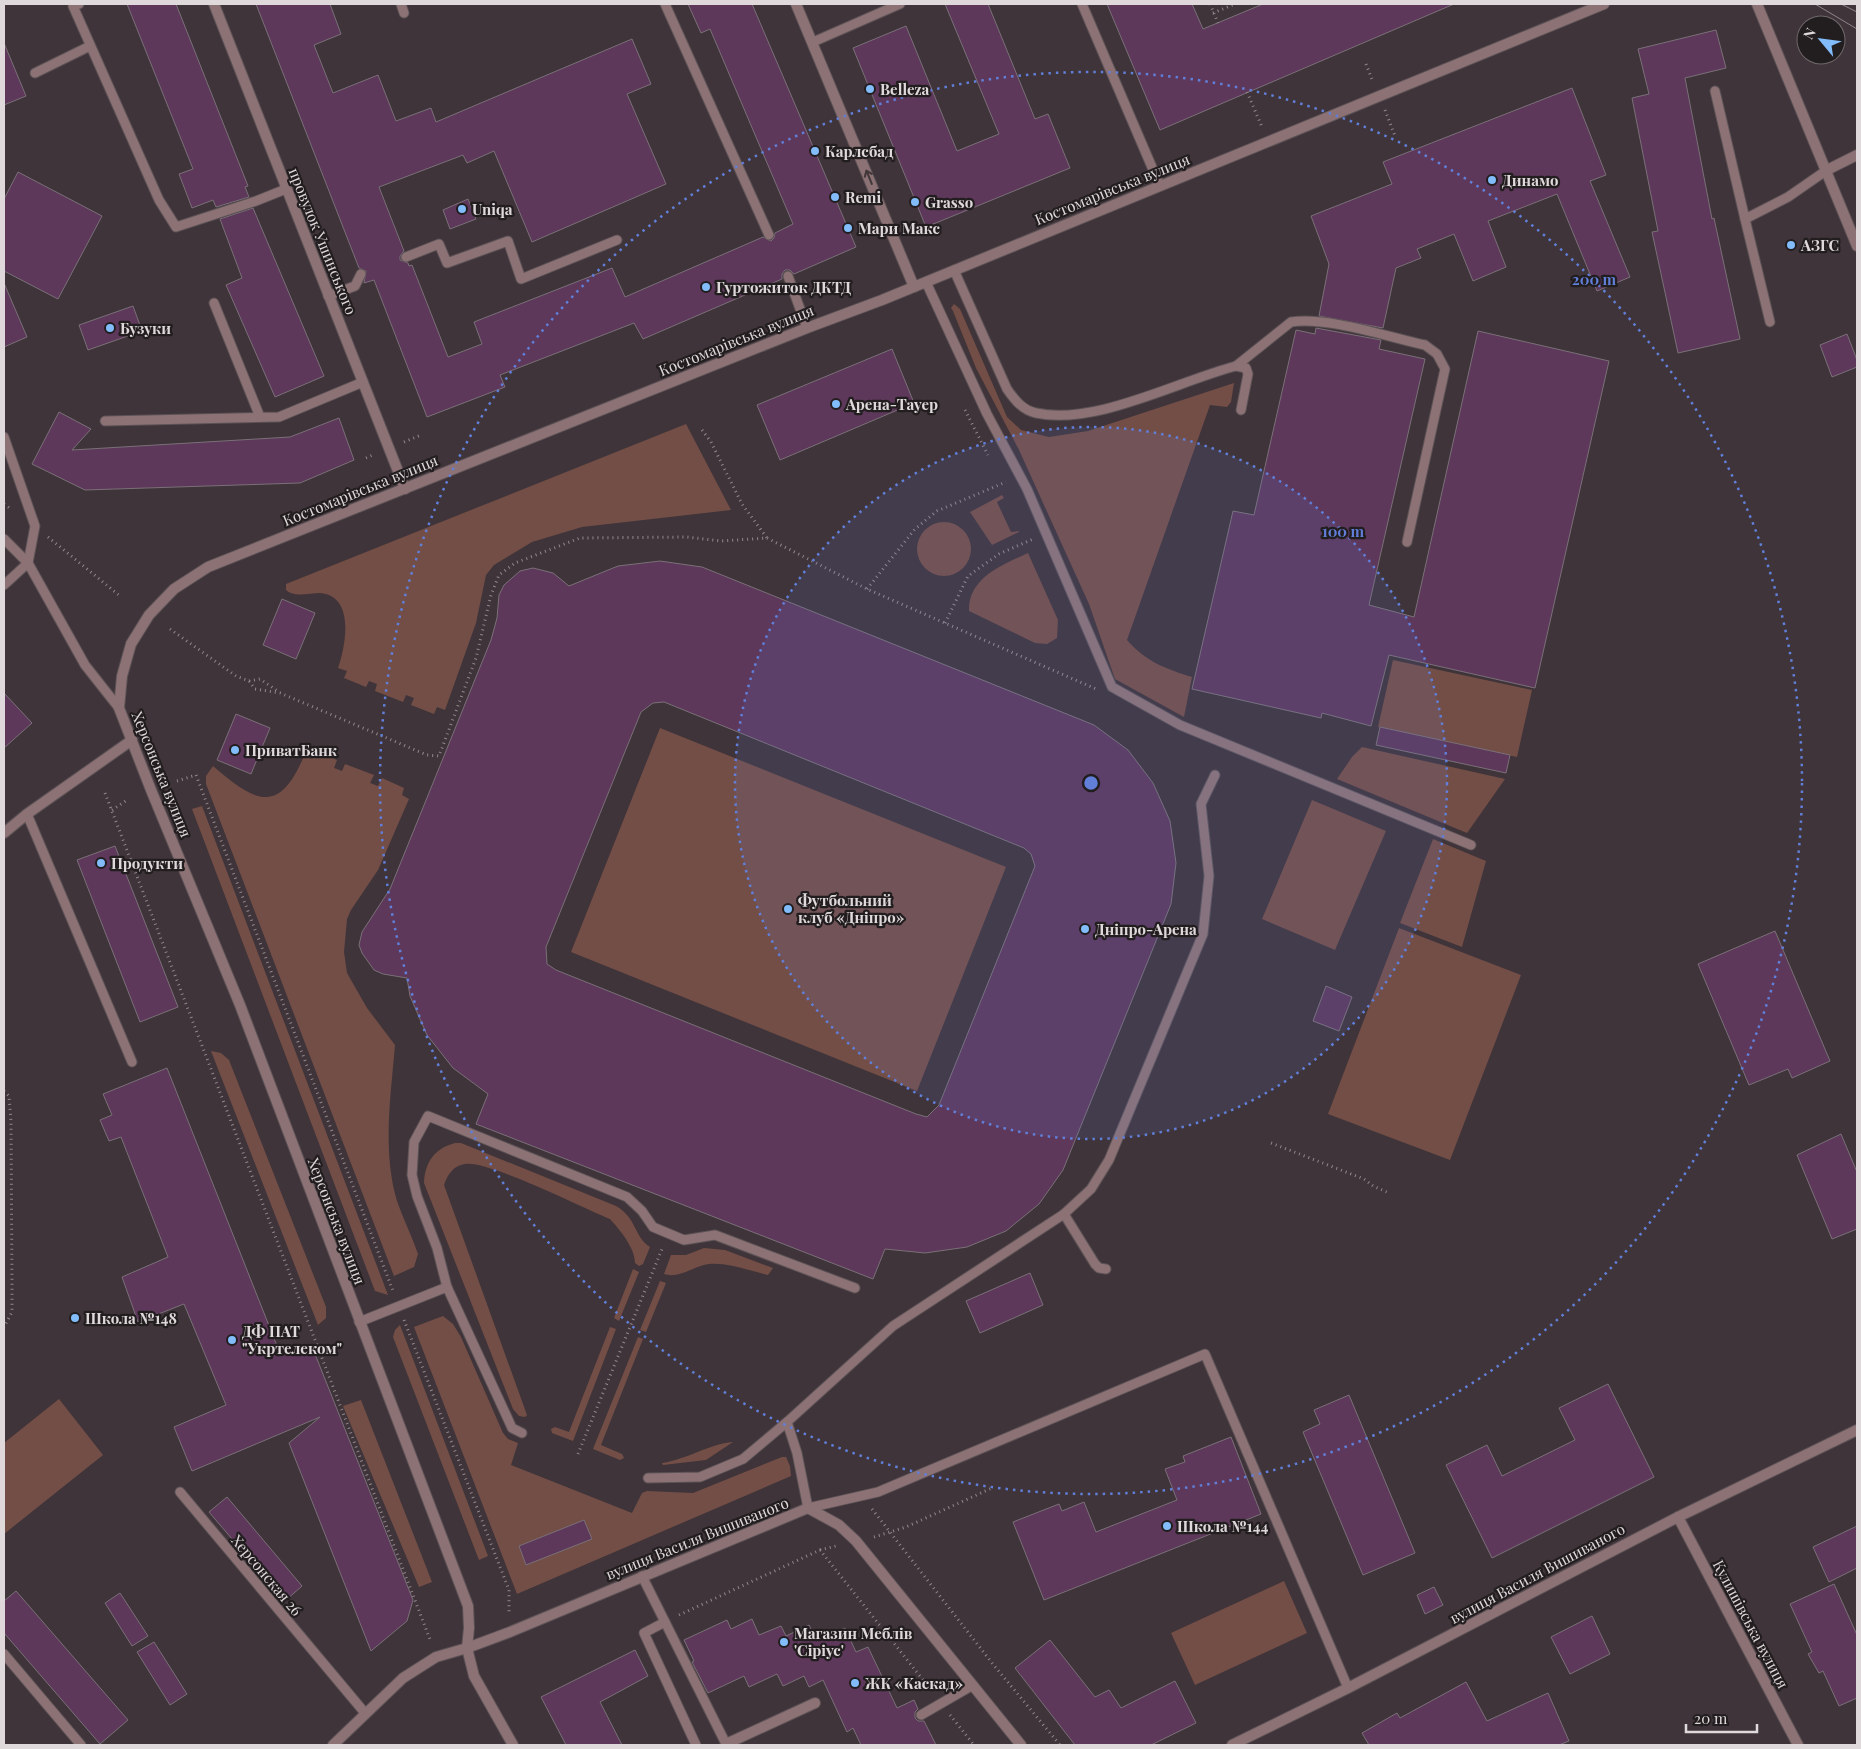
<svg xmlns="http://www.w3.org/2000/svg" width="1861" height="1749" font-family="'Playfair Display',serif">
<rect width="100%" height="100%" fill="#3f3439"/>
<!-- green -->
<g fill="#734e47">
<path d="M954 304 960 309 1007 417 1021 430 1049 437 1088 431 1234 383 1231 402 1227 407 1210 405 1127 640C1145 661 1166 669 1192 677L1184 717 1115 679 1089 604 1019 450 976 368 953 311 951 308Z"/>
<path d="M686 424 731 510 582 527 532 542 494 565 486 575 476 623 445 710 437 707 434 714 411 705 414 698 406 695 403 702 375 691 377 684 369 681 366 687 344 678 347 671 338 668C346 645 355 596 320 593 309 593 295 598 286 590V584Z"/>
<polygon points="1002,495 1004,498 997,502 1011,532 1019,531 1019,532 992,545 970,512"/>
<circle cx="944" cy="549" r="27"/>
<path d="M1028 553 1058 620 1057 638 1047 644 1035 643 969 611C968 578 1002 565 1028 553Z"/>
<polygon points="1393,660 1532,690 1517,757 1378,727"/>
<polygon points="660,728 1006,867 917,1091 571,952"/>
<polygon points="1362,747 1505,779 1467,833 1337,779 1352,757"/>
<path d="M315 751 337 760 334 768 342 771 345 764 374 775 370 783 378 786 382 778 404 788 402 795 409 799 378 870 351 910 347 919 344 952 347 973 367 1008 395 1045C391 1095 382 1151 397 1201 403 1219 412 1236 418 1254L414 1267 394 1276 206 784V776L213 766C253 800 278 818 304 756L311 759Z"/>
<polygon points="1312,800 1386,831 1335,950 1262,919"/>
<polygon points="202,806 388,1295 375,1291 192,809"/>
<polygon points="1433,839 1486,861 1462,947 1400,923"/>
<polygon points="1399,928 1521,975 1450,1160 1328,1114"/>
<polygon points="211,1051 221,1053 229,1060 326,1307 326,1318 318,1325"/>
<path d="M455 1143H461L616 1206C637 1218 634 1237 650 1247L643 1264 639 1266 635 1263C635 1248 620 1230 610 1219 583 1208 488 1160 465 1164 453 1166 448 1174 444 1185L527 1415 525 1417 519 1416 513 1409 424 1183C425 1162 434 1149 455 1143Z"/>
<path d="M704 1248 725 1250 773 1268 768 1275C750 1271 728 1262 709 1264 693 1266 680 1279 664 1274L671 1255H686Z"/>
<polygon points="633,1269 639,1272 619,1321 614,1318"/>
<polygon points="660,1281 666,1283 646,1332 640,1330"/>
<polygon points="443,1316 453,1324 461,1337 503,1433 508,1439 518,1443 511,1465 632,1513 642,1493 647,1491 693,1493 782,1457 786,1457 790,1466 791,1476 517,1594 414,1327"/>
<polygon points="400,1325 488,1556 479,1560 393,1337 395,1330"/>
<polygon points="610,1327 616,1329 573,1441 552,1433 551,1429 555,1427 569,1432"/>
<polygon points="638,1337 643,1339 601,1445 622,1454 624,1458 620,1460 593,1449"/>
<polygon points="59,1399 103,1455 4,1534 4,1443"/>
<polygon points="361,1400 432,1582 419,1587 343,1406"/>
<path d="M733 1442 706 1460 663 1465 662 1463C688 1459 709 1444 733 1442Z"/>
<polygon points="1284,1581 1307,1633 1195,1685 1171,1633"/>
</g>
<!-- building -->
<g fill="#5d385a" stroke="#7a7078" fill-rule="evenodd">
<polygon points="127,4 176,4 248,186 245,187 249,197 216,207 213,200 192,208 179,174 193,169"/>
<polygon points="256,4 330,4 341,34 314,45 333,93 378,75 396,121 431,108 436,122 632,39 651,84 627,94 666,184 532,242 494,151 467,163 463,155 379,187 404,251 400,256 400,260 408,263 409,266 412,265 448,357 482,344 474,322 612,268 625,297 763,237 771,241 774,238 775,233 793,224 710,29 701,33 688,4 752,4 856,247 794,274 790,270 785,270 782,274 782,279 643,339 634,323 500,375 505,387 427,417 374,280 364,283 366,271 359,268"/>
<polygon points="945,4 988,4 1035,119 1048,114 1070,168 926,227 853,48 906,26 957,151 999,134"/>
<polygon points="1107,4 1192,4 1203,29 1263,4 1454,4 1160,130"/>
<polygon points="1716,30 1726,68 1685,78 1712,219 1714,218 1740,339 1678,353 1652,232 1658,231 1632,98 1649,94 1638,49"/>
<polygon points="4,43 26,96 4,105"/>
<polygon points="1572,88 1606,175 1590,181 1630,277 1597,291 1557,194 1488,221 1506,267 1473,281 1454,234 1417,249 1421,258 1396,268 1383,328 1319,316 1329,264 1311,216 1392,184 1383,162"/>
<polygon points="18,172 102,216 58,299 4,271 4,199"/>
<polygon points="468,199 476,219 450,229 443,210"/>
<polygon points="253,208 324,376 275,397 226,285 242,278 220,219"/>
<polygon points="4,283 27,337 4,347"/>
<polygon points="133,306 142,331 88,350 79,325"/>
<polygon points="1316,328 1381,340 1379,349 1425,359 1369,605 1414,617 1478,331 1609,361 1535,688 1389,655 1371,726 1322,713 1321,718 1192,689 1233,511 1254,515 1296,330 1315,334"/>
<polygon points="1847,334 1857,360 1857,367 1832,377 1820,345"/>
<polygon points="892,349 914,403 780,460 757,405"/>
<polygon points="59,412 91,429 72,450 290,437 339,418 354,460 300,483 85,490 32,464"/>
<path d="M660 561 702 567 1094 725 1128 750 1153 783 1170 821 1176 863 1171 904 1063 1170 1039 1204 1006 1231 967 1247 925 1253 885 1249 873 1279 476 1124 488 1094 453 1068 427 1035 410 996 407 978 383 974 374 970 362 953 359 945 362 932 390 889 491 640 497 618 499 595 504 585 520 571 533 568 553 573 569 586 618 566ZM664 702 1024 848 1031 854 1035 866 939 1105 927 1117 916 1114 556 970 547 964 546 947 641 712 653 703Z"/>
<polygon points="282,599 315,613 296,659 263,645"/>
<polygon points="4,693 32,723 4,748"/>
<polygon points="236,714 270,728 251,774 217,760"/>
<polygon points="1380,727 1510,755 1506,773 1376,745"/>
<polygon points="115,846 178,1007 140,1022 77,860"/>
<polygon points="1775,931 1830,1061 1792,1078 1788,1069 1749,1085 1698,964"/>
<polygon points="1326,986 1352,997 1339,1031 1313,1021"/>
<polygon points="167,1068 281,1356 311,1344 413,1600 407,1621 371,1651 289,1443 320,1417 192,1471 174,1427 226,1405 184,1304 138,1322 122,1277 168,1257 121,1137 109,1141 100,1120 112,1115 103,1094"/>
<polygon points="1841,1134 1857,1172 1857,1229 1832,1239 1797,1155"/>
<polygon points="1030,1273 1043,1305 980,1333 966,1301"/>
<polygon points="1608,1384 1654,1477 1492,1558 1446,1465 1487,1445 1502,1476 1575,1440 1559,1408"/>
<polygon points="1349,1395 1415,1553 1363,1575 1303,1432 1320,1424 1314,1410"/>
<polygon points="1231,1437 1261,1514 1044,1600 1013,1522 1059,1504 1062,1511 1084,1502 1096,1532 1177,1500 1165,1469 1185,1462 1183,1456"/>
<polygon points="227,1497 302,1586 285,1601 209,1512"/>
<polygon points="584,1520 592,1539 526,1565 519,1546"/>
<polygon points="1857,1526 1857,1568 1829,1582 1813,1547"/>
<polygon points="1834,1584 1857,1635 1857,1698 1839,1706 1823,1671 1819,1673 1808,1654 1812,1652 1790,1604"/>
<polygon points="1434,1587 1443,1605 1425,1614 1417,1595"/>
<polygon points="16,1591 128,1720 100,1744 4,1633 4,1601"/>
<polygon points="120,1593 148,1636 132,1646 105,1603"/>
<polygon points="1592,1616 1610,1654 1570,1674 1551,1637"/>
<polygon points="752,1619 759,1635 781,1626 786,1636 809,1625 817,1641 845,1628 856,1652 868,1647 897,1708 914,1700 918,1709 915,1712 915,1718 918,1721 924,1721 936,1745 861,1745 853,1728 847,1732 823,1680 809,1687 804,1676 783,1686 777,1674 749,1687 744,1676 708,1693 692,1662 694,1661 684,1640 727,1620 731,1629"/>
<polygon points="1050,1640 1095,1697 1109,1690 1121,1708 1175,1681 1196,1723 1151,1745 1075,1745 1015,1668"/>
<polygon points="154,1642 187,1694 170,1705 137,1652"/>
<polygon points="635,1650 648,1676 600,1702 622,1745 566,1745 541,1697"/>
<polygon points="1466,1682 1487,1721 1548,1693 1569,1741 1559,1745 1369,1745 1362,1733 1397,1713 1400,1718"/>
</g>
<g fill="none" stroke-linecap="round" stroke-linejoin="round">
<defs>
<g id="service">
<polyline points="79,4 73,6 159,200 176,227 256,201 286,189"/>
<polyline points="401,4 404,13"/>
<polyline points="665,4 769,235"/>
<polyline points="1082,4 1160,186"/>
<polyline points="813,42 900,4"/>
<polyline points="35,73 90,46"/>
<polyline points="1715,91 1745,219 1788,197 1827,170"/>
<polyline points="1745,219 1770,322"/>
<polyline points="406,257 439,244 447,263 508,241 521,279 617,240"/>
<path d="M954 270 1007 389C1014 399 1022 410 1036 413 1095 426 1178 381 1236 366L1246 368 1248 374 1241 410"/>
<polyline points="788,276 807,328"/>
<polyline points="926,282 987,414 1027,489 1112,687 1180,725 1471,845"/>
<polyline points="328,296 355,286 361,274"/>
<polyline points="214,303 260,417"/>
<path d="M1236 366 1291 322C1326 316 1388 337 1425 345L1437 354 1445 369 1407 542"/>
<polyline points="105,421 279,417 363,382"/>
<polyline points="4,437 35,526 28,563"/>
<polyline points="4,539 28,563"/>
<polyline points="4,585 28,563 85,665 119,708"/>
<polyline points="27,814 132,1062"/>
<polyline points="1064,1214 1095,1264 1099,1268 1106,1269"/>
<polyline points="447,1287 437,1248 417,1196 412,1175 414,1142 428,1116 627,1197 642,1211 653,1227 684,1240 715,1235 855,1288"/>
<polyline points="359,1322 447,1287 507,1417 512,1428 522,1433"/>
<polyline points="787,1422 893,1326 1064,1214 1091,1189 1109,1160 1203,934 1209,876 1201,804 1215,775"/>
<polyline points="648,1478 700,1477 743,1459 787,1422 797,1453 808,1508 878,1492 1205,1354 1348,1688"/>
<polyline points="180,1492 365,1713"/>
<polyline points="642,1576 726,1744"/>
<polyline points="665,1622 644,1633 696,1745"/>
<polyline points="4,1654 81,1745"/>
<polyline points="921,1715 973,1685"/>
</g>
<g id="minor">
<polyline points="1827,170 1857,155"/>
<polyline points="1678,1517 1798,1745"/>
<polyline points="726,1744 815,1703"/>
<polyline points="513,1745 474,1676 467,1648 510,1632 808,1508 839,1525 856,1541 1021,1745"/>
<polyline points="1232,1745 1348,1688 1678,1517 1857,1430"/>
</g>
<g id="tertiary">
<polyline points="214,4 405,489"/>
<polyline points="796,4 914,287"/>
<polyline points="1757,4 1857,246"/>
<polyline points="4,833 27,814 132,740"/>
<polyline points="333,1745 403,1678 436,1657 467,1648 469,1628 468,1606 240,1005 151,790 119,708 122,676 131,644 149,615 174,589 208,567 807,328 882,300 1604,4"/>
</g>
</defs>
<!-- service casing -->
<use href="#service" stroke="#5c5256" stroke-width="11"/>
<!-- minor casing -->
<use href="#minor" stroke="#5c5256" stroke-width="12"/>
<!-- tertiary casing -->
<use href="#tertiary" stroke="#5c5256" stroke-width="12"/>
<!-- path -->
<g stroke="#91888c" stroke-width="3" stroke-dasharray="1 4" stroke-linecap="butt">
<polyline points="1210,4 1218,23"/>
<polyline points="1213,13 1235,4"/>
<polyline points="1366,64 1373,82"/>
<polyline points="1247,92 1262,127"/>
<polyline points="1385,110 1395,136"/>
<polyline points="965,410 988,455"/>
<polyline points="702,430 711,442 742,504 767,538"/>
<polyline points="404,442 421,435"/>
<polyline points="366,458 375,454"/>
<polyline points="4,504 11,509"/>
<polyline points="48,537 120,596"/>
<polyline points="867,589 915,529 937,511 1006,482"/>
<polyline points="945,623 968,576 999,554 1033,539"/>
<polyline points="170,629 236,676 249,681 255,689 280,693 427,755 439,756 476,658 491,595 499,575 515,563 580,538 687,537 721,541 767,538 867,589 1096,689"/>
<polyline points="249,681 260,679 279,692"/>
<polyline points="177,781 196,775 393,1291"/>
<polyline points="105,793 431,1642"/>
<polyline points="112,810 127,800"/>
<polyline points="4,1091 9,1096 11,1121 12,1286 12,1312 4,1327"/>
<polyline points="1271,1143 1364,1179 1373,1186 1389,1193"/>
<polyline points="404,1320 509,1590 509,1614"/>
<polyline points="578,1454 662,1249"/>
<polyline points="872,1509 992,1663 1060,1745"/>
<polyline points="874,1537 906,1527 992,1488"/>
<polyline points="820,1550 836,1546"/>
<polyline points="679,1615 820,1550 931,1690"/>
<polyline points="950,1715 974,1745"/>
</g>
<!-- service -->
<use href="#service" stroke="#8c7275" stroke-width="9"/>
<!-- minor -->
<use href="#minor" stroke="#8c7275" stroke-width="10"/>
<!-- tertiary -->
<use href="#tertiary" stroke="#8c7275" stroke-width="10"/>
<!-- tram -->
<g stroke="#8e8589" stroke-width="1">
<polyline points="1815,4 1857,29"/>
<polyline points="1841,4 1857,12"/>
</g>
</g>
<!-- one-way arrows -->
<defs><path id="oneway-shaft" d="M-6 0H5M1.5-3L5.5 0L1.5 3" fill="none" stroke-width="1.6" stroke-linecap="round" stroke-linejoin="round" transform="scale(1.25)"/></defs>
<use stroke="#423739" href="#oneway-shaft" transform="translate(869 177) rotate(-112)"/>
<!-- distance rings -->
<circle cx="1091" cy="783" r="356" fill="#617fd9" fill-opacity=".12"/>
<g fill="none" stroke="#617fd9" stroke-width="2.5" stroke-dasharray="2.5 5">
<circle cx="1091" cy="783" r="356"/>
<circle cx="1091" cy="783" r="711"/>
</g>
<!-- markers -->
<g fill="#82bcfa" stroke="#221d1f" stroke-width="2">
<circle cx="870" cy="89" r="5"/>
<circle cx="815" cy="151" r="5"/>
<circle cx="1492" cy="180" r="5"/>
<circle cx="835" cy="197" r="5"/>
<circle cx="915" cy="202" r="5"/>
<circle cx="462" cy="209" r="5"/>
<circle cx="848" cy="228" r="5"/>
<circle cx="1791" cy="245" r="5"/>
<circle cx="706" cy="287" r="5"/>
<circle cx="110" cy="328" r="5"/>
<circle cx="836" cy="404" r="5"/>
<circle cx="235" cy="750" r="5"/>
<circle cx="101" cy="863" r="5"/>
<circle cx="788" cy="909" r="5"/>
<circle cx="1085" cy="929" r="5"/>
<circle cx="75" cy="1318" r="5"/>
<circle cx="232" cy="1340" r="5"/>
<circle cx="1167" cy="1526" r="5"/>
<circle cx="784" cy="1642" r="5"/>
<circle cx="855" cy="1683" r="5"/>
</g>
<g text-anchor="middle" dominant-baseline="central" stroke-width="4.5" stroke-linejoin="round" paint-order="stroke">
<!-- poi labels -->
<g font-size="15" font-weight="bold" fill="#e0d9dc" stroke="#221d1f" text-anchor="start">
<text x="880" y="89">Belleza</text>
<text x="825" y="151">Карлсбад</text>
<text x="1502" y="180">Динамо</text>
<text x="845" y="197">Remi</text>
<text x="925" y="202">Grasso</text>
<text x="472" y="209">Uniqa</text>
<text x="858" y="228">Мари Макс</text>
<text x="1801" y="245">АЗГС</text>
<text x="716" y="287">Гуртожиток ДКТД</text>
<text x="120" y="328">Бузуки</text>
<text x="846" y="404">Арена-Тауер</text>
<text x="245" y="750">ПриватБанк</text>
<text x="111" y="863">Продукти</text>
<text x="798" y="900">Футбольний<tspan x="798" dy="17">клуб «Дніпро»</tspan></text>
<text x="1095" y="929">Дніпро-Арена</text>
<text x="85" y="1318">Школа №148</text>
<text x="242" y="1331">ДФ ПАТ<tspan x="242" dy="17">"Укртелеком"</tspan></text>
<text x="1177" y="1526">Школа №144</text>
<text x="794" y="1633">Магазин Меблів<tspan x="794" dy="17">'Сіріус'</tspan></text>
<text x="865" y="1683">ЖК «Каскад»</text>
</g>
<!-- street labels -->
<g font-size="15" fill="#e0d9dc" stroke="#221d1f">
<text transform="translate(1112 189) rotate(-22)">Костомарівська вулиця</text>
<text transform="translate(323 241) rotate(68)">провулок Ушинського</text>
<text transform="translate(736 340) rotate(-22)">Костомарівська вулиця</text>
<text transform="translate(360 490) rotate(-22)">Костомарівська вулиця</text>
<text transform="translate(162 774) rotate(68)">Херсонська вулиця</text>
<text transform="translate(337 1221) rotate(69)">Херсонська вулиця</text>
<text transform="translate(697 1538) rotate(-22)">вулиця Василя Вишиваного</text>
<text transform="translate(1537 1573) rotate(-28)">вулиця Василя Вишиваного</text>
<text transform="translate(267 1575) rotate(50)">Херсонская 26</text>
<text transform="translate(1751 1624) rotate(62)">Кулишівська вулиця</text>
</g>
</g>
<circle cx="1091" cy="783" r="8" fill="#617fd9" stroke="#221d1f" stroke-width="2.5"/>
<g font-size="15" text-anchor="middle" font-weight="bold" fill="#617fd9" stroke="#221d1f" stroke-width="4.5" stroke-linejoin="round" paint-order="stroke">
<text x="1594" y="285">200 m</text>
<text x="1343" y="537">100 m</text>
</g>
<!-- border -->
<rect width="1861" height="1749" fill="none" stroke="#e0d9dc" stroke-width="10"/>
<!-- north arrow -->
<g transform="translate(1821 40) rotate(299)"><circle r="24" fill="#221d1f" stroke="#6e686b"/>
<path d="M0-4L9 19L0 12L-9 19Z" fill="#82bcfa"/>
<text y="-8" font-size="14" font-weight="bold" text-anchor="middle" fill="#e0d9dc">N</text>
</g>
<!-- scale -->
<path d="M1686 1724v8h71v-8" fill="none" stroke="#e0d9dc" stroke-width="2.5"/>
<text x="1694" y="1724" font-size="15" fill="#e0d9dc" stroke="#221d1f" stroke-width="4" paint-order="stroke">20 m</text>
</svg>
